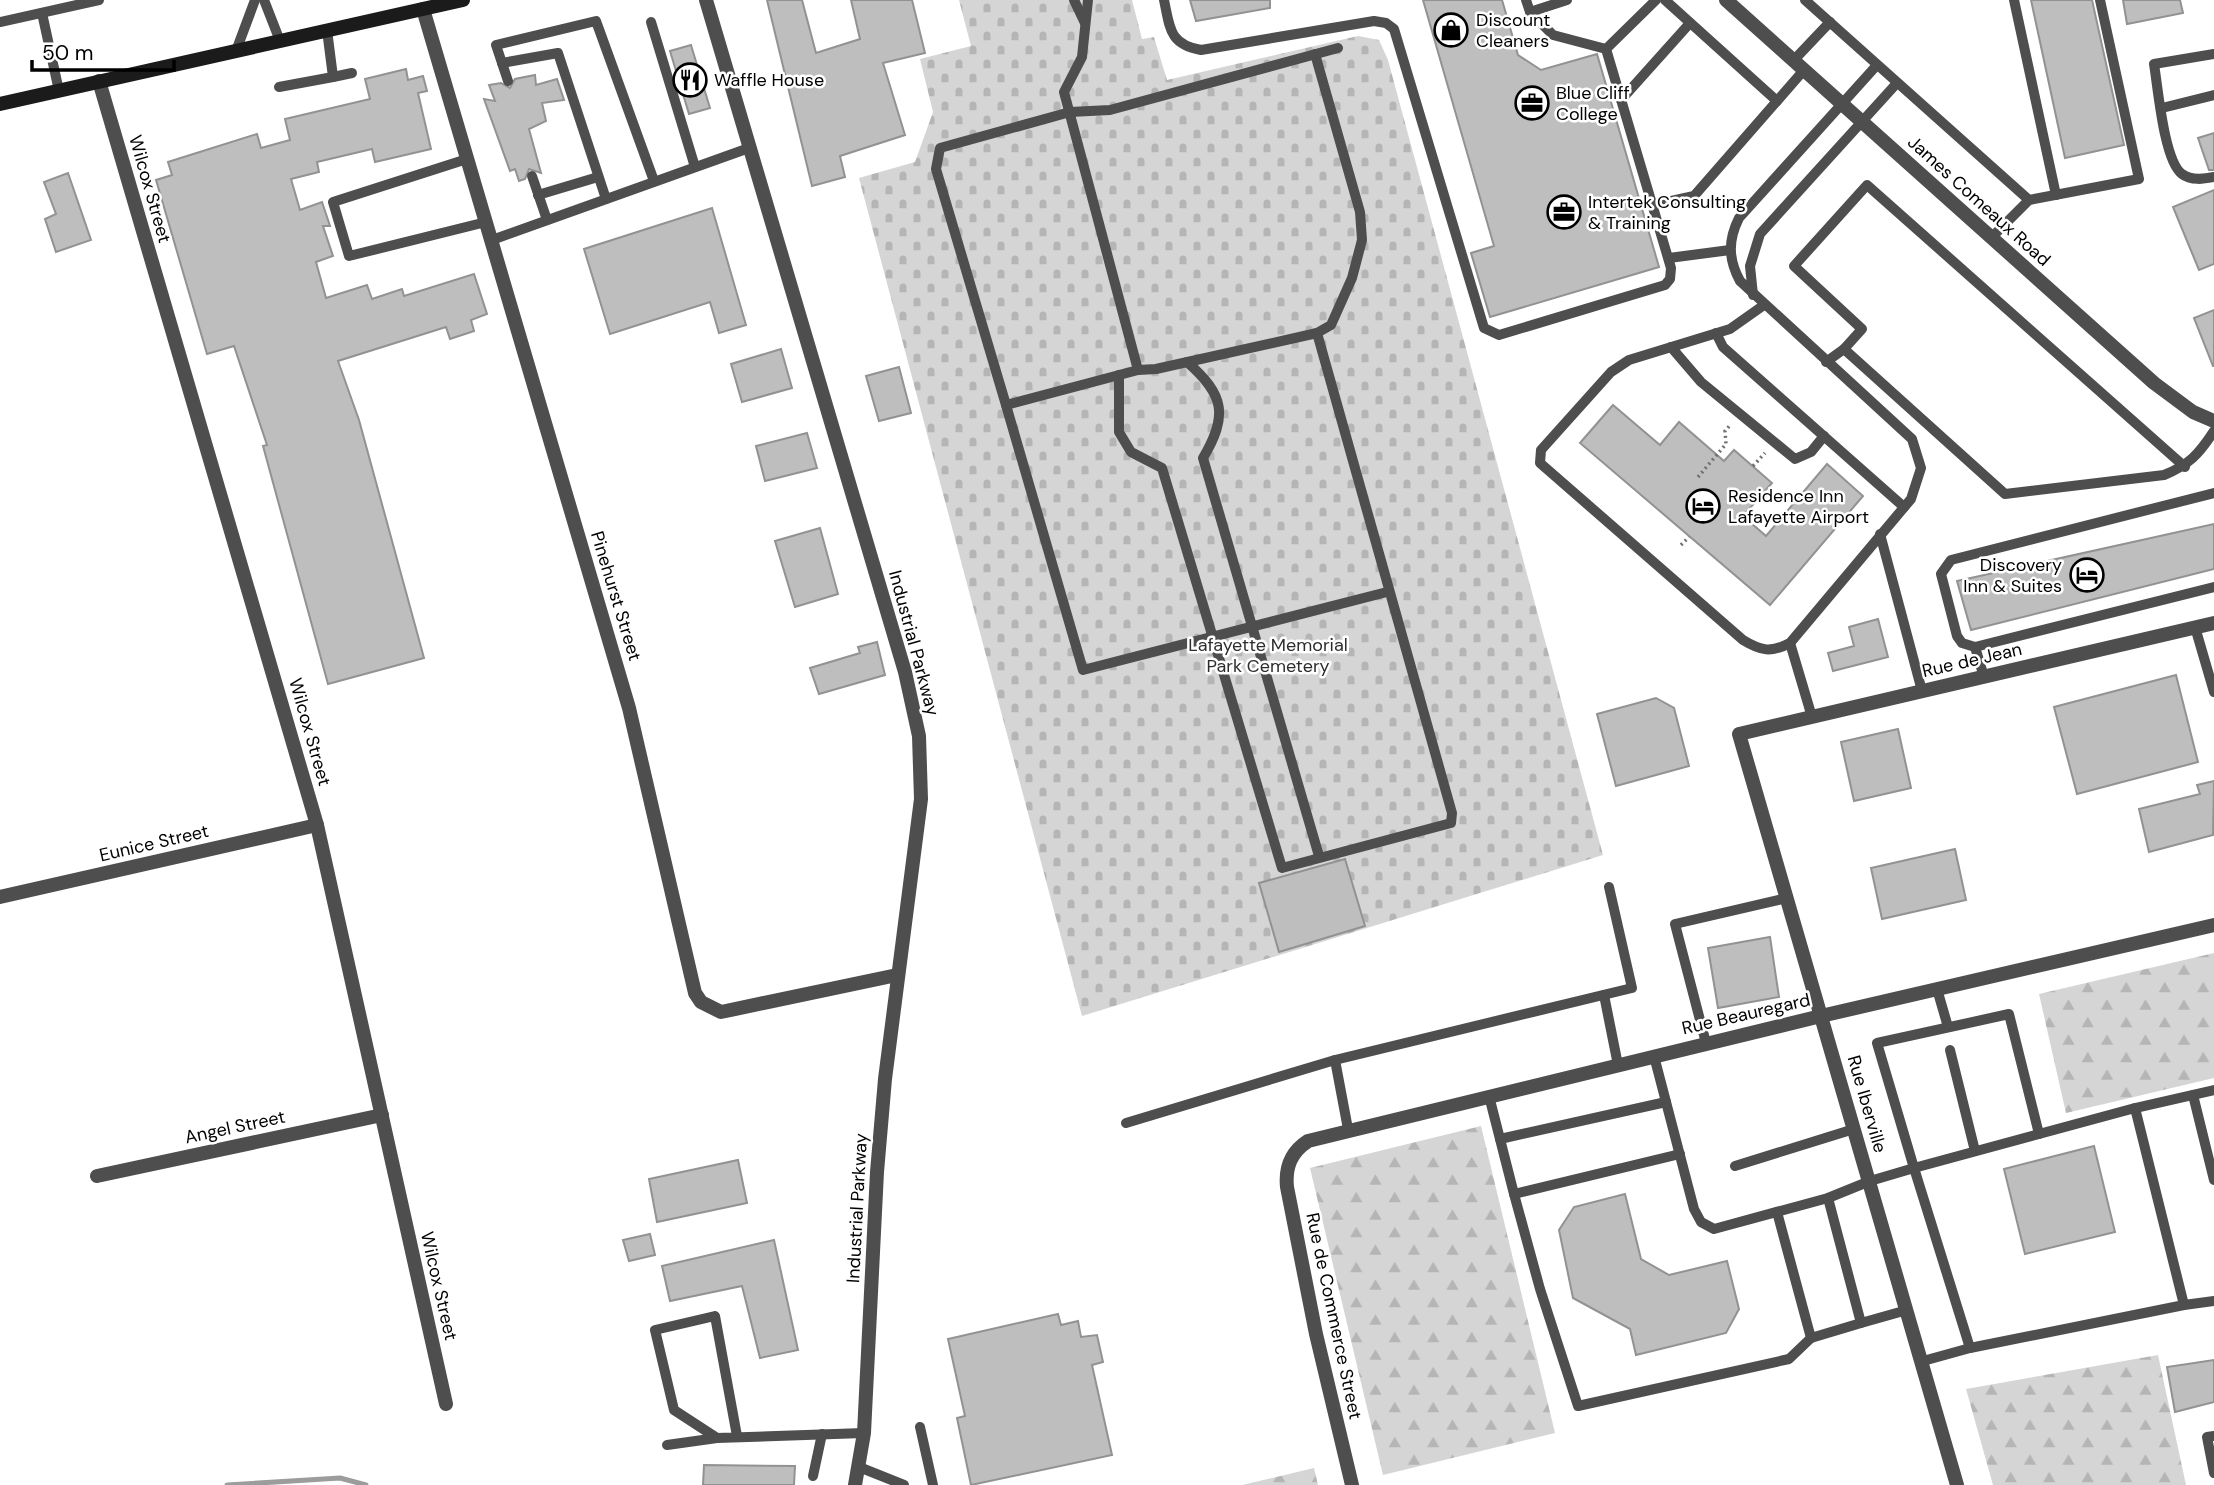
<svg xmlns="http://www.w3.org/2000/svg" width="2214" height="1485" font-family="'DM Sans',sans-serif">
<defs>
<pattern id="forest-firs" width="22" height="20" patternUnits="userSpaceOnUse" patternTransform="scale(1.75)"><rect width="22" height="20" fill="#d5d5d5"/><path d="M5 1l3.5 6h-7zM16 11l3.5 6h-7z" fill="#b5b5b5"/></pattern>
<pattern id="cemetery-stones" width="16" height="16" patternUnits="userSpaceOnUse" patternTransform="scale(1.75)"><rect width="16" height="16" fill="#d5d5d5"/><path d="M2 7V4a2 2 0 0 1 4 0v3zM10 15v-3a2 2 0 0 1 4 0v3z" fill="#b5b5b5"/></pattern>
</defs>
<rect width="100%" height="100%" fill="#fff"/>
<!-- forest -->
<g fill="url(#forest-firs)">
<polygon points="2214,953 2214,1078 2066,1113 2039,994"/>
<polygon points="1481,1126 1555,1433 1383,1475 1310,1168"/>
<polygon points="2158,1355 2186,1485 1993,1485 1966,1389"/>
<polygon points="1314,1468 1318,1485 1242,1485"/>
</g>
<!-- cemetery -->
<polygon fill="url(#cemetery-stones)" points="959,0 1132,0 1142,39 1154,37 1167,80 1358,36 1379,40 1388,60 1603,855 1082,1016 859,178 915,162 933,112 920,59 971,46"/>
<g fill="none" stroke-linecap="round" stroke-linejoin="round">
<!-- stream -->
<polyline stroke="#9c9c9c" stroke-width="5" points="227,1485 340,1478 366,1485"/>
</g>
<!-- building -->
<g fill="#bebebe" stroke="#929292" stroke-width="2">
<polygon points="767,0 802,0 816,53 860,39 851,0 912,0 925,53 883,63 905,135 840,156 845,177 812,186"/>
<polygon points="1190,0 1270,0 1270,8 1196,21"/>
<polygon points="1423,0 1502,0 1518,55 1541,70 1597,54 1659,267 1490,317 1471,253 1494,246"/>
<polygon points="2031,0 2092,0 2124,145 2065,158"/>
<polygon points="2123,0 2180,0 2183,13 2127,24"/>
<polygon points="691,45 710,108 689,114 670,51"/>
<polygon points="406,69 408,80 423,76 427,91 418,93 431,149 375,162 372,149 317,162 319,172 291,179 300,210 322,202 330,226 323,226 333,256 316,262 326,298 367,285 372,299 402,289 404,296 474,274 487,314 471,320 474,331 450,339 446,327 338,361 359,420 424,658 328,684 263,446 267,445 234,346 207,354 156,180 172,175 168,162 257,134 261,148 290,140 285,119 370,99 365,79"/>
<polygon points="535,75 536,85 557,79 564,100 542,103 546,121 529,129 541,173 529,169 525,179 519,181 515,169 510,171 484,99 495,101 489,85 501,83 510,88 515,79"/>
<polygon points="2214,133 2214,170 2209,170 2198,138"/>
<polygon points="68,173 91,240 56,252 45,219 56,214 44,182"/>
<polygon points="2214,190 2214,264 2199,270 2173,207"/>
<polygon points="712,208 746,325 719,333 710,302 610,334 584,249"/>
<polygon points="2214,310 2214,366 2213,366 2194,318"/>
<polygon points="781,349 792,388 742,402 731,364"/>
<polygon points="899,367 911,413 879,421 866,376"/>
<polygon points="1613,405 1660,445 1679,422 1724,461 1734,450 1772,483 1743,516 1766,536 1827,464 1863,496 1770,605 1580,443"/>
<polygon points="807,433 817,468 765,481 756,446"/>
<polygon points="2214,524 2214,569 1971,630 1957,581"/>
<polygon points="820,528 838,594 795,607 775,541"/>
<polygon points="1878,619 1888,657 1833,671 1828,653 1854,646 1849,627"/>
<polygon points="877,642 885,675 819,694 810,668 860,653 858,647"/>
<polygon points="2176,675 2198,762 2077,794 2054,707"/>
<polygon points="1656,698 1674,708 1689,766 1616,786 1597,714"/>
<polygon points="1898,729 1911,788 1854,801 1841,742"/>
<polygon points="2214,781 2213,835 2149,852 2139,809 2200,794 2197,785"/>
<polygon points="1955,849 1966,900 1882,919 1871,868"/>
<polygon points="1345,859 1365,926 1279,952 1259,883"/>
<polygon points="1770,937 1779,997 1718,1008 1708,948"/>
<polygon points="2094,1146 2115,1232 2025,1254 2004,1169"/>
<polygon points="738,1160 747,1203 657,1222 649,1179"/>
<polygon points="1625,1194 1641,1259 1669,1275 1727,1261 1739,1309 1726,1333 1636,1355 1630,1329 1573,1298 1559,1230 1574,1207"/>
<polygon points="650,1234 655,1255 629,1261 623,1240"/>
<polygon points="774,1240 798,1350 760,1358 742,1286 670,1301 662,1266"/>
<polygon points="1058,1314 1061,1325 1078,1321 1081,1337 1097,1335 1103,1362 1092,1365 1112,1455 971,1485 957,1418 965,1416 948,1339"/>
<polygon points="2214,1360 2214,1402 2175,1412 2167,1367"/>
<polygon points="704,1465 795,1466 794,1485 703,1485"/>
</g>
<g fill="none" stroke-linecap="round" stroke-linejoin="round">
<!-- path -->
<g stroke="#707070" stroke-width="3.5" stroke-dasharray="2 3.5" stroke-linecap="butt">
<polyline points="1753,466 1765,453"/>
<polyline points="1698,477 1726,444 1725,431 1731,424"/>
<polyline points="1681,545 1689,537"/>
</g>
<!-- service -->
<g stroke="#4e4e4e" stroke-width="10">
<polyline points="264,0 280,41"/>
<polyline points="1074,0 1085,23"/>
<polyline points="1088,0 1082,57 1064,92 1138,370"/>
<path d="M1164 0C1170 28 1169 44 1201 50L1374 21 1386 23 1394 29 1484 328 1499 335 1665 285 1670 279 1671 268 1606 49 1553 35 1530 12"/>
<polyline points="1526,0 1530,12 1567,0"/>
<polyline points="1665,0 1777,101"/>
<polyline points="1805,0 2029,200"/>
<polyline points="2014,0 2056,195"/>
<polyline points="42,13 59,91"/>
<polyline points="0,22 99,0"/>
<polyline points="651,22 695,167"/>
<polyline points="1606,49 1656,0"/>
<polyline points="236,51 255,0"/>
<path d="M2214 54 2154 64C2158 88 2164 161 2182 174 2191 181 2204 179 2214 177"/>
<polyline points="1793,61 1830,22"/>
<polyline points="502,63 558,53 606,199"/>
<polyline points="333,77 352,73"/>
<polyline points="508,81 496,45 596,21 654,181"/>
<polyline points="279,87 333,77 327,30"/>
<polyline points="1621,100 1690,23"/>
<polyline points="2162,108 2214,95"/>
<polyline points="467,159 333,202 349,256 486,222"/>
<polyline points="532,176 547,220"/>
<polyline points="538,195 598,177"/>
<polyline points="1653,205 1694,196 1804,70"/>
<polyline points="1991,238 2029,200 2139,179 2100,0"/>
<polyline points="492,240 749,148"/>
<polyline points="1669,258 1730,250"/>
<polyline points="1753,295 1750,266 1760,234 1897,83"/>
<path d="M1764 305 1730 329 1629 360 1611 372 1541 450 1540 463 1743 640C1761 651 1771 653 1790 643L1911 499 1921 468 1912 439 1740 281C1728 259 1728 240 1739 218L1877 65"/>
<polyline points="1317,333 1156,369 1138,370 1006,405 1083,670 1387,592"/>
<polyline points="1716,333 1723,347 1904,507"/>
<polyline points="1671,347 1701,382 1795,459 1811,452 1824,436"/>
<polyline points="1844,349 1862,329 1794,266 1867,185 2185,467"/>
<path d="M1187 362C1225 395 1228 416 1203 458L1319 856"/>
<path d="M1826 362 1844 349 2005 494 2164 475C2189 465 2199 454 2214 431"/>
<polyline points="1119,375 1119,432 1131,452 1162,468 1282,868 1451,823 1452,813 1317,333 1331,325 1352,278 1362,240 1360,212 1315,54"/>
<polyline points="1006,405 936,169 940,148 1070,112 1110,110 1338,48"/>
<polyline points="1880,534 1922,691"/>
<polyline points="2195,627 2214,692"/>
<polyline points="1790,643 1812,717"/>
<polyline points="1975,647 2214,587"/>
<polyline points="1984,677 1975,647 1962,643 1957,636 1941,574 1951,560 2214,493"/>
<polyline points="1937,989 1948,1027"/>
<polyline points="1604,995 1618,1065"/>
<polyline points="1706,1043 1675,924 1787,898"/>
<polyline points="1950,1050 1975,1151"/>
<polyline points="1654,1056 1694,1209 1701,1222 1714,1229 1828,1198 1870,1181 1914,1168 1877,1043 2009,1014 2039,1134 2135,1108 2184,1305 1970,1348 1923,1361"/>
<polyline points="2193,1095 2214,1180"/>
<polyline points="1489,1096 1500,1139"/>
<polyline points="1666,1102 1500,1139 1514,1194 1680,1154"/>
<polyline points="2135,1108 2214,1090"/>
<polyline points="1126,1123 1335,1060"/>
<polyline points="1348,1129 1335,1060 1632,988 1609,887"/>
<polyline points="1735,1166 1854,1129"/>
<polyline points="1514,1194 1540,1289 1578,1406 1789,1359 1811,1338"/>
<polyline points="1828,1198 1861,1323 1907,1310"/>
<polyline points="1777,1212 1811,1338 1861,1323"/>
<polyline points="2184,1305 2214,1301"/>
<polyline points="1970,1348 1914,1168 2039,1134"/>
<polyline points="920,1427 933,1485"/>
<polyline points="737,1436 715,1316 655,1330 674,1410 717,1438 864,1433"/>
<polyline points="2214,1436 2207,1437 2214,1473"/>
<polyline points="667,1445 717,1438"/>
<polyline points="859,1467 904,1485"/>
<polyline points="813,1476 822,1434"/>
</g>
<!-- minor -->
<g stroke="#4e4e4e" stroke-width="14">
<polyline points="706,0 905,672 919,736 921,799 885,1079 877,1172 864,1433 855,1485"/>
<polyline points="1726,0 2154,383 2193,412 2214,421"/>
<polyline points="423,9 629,708 695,993 701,1002 721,1012 897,975"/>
<polyline points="99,81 317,825 446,1404"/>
<polyline points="0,897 317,825"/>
<polyline points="97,1176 382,1115"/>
<path d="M1352 1485 1316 1334 1287 1187C1285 1167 1291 1152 1308 1141L1821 1016 2214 925"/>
<polyline points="1957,1485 1739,734 2214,623"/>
</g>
<!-- secondary -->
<polyline stroke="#1b1b1b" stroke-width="14" points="0,104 463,0"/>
</g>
<!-- icons -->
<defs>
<symbol id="shop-ring" viewBox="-11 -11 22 22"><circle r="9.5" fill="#fff" stroke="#000" stroke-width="1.5"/><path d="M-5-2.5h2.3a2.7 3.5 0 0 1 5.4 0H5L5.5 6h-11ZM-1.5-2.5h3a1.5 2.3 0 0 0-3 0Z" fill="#000"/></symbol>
<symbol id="restaurant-ring" viewBox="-11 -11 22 22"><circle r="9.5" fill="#fff" stroke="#000" stroke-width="1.5"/><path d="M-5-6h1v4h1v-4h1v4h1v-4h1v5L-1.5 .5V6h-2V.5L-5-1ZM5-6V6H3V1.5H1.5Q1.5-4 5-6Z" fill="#000"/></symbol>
<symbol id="office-ring" viewBox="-11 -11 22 22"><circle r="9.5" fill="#fff" stroke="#000" stroke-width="1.5"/><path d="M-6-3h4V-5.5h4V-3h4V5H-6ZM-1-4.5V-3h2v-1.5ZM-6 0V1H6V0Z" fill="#000"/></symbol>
<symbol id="hotel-ring" viewBox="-11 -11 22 22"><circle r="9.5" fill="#fff" stroke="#000" stroke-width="1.5"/><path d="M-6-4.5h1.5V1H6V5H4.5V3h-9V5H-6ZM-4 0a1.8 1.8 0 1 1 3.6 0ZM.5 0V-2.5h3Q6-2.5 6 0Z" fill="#000"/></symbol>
</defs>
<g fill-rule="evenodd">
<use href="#shop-ring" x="1432" y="11" width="38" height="38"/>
<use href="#restaurant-ring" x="671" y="61" width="38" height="38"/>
<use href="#office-ring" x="1513" y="84" width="38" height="38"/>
<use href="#office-ring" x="1545" y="193" width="38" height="38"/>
<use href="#hotel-ring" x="1684" y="487" width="38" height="38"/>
<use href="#hotel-ring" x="2068" y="556" width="38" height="38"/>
</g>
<g text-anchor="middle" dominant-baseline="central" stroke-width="5" stroke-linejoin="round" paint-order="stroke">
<!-- poi labels -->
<g font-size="18" fill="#000" stroke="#fff" text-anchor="start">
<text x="1476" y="20">Discount<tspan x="1476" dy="21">Cleaners</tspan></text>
<text x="714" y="80">Waffle House</text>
<text x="1556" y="93">Blue Cliff<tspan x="1556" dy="21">College</tspan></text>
<text x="1588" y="202">Intertek Consulting<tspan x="1588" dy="21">&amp; Training</tspan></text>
<text x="1728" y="496">Residence Inn<tspan x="1728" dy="21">Lafayette Airport</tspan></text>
<text x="2062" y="565" text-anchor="end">Discovery<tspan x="2062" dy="21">Inn &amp; Suites</tspan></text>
</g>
<!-- street labels -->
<g font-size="18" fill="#000" stroke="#fff">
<text transform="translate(150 189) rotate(74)">Wilcox Street</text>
<text transform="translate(1979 201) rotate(42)">James Comeaux Road</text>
<text transform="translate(616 596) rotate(73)">Pinehurst Street</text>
<text transform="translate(914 643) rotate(75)">Industrial Parkway</text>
<text transform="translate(1972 660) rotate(-13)">Rue de Jean</text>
<text transform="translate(310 732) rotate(74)">Wilcox Street</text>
<text transform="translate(154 843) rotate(-13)">Eunice Street</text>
<text transform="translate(1746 1014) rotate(-13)">Rue Beauregard</text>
<text transform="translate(1867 1104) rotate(74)">Rue Iberville</text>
<text transform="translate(235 1127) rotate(-12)">Angel Street</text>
<text transform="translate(857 1208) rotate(-87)">Industrial Parkway</text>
<text transform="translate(439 1286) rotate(77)">Wilcox Street</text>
<text transform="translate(1334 1316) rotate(78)">Rue de Commerce Street</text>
</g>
<!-- park labels -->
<g font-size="18" fill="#2c2c2c" stroke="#fff">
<text x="1268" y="645">Lafayette Memorial<tspan x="1268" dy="21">Park Cemetery</tspan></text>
</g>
</g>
<!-- scale -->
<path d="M32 60v10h142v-10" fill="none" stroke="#000000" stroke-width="3.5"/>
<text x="42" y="60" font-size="21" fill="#000000" stroke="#ffffff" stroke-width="5" paint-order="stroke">50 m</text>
</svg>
